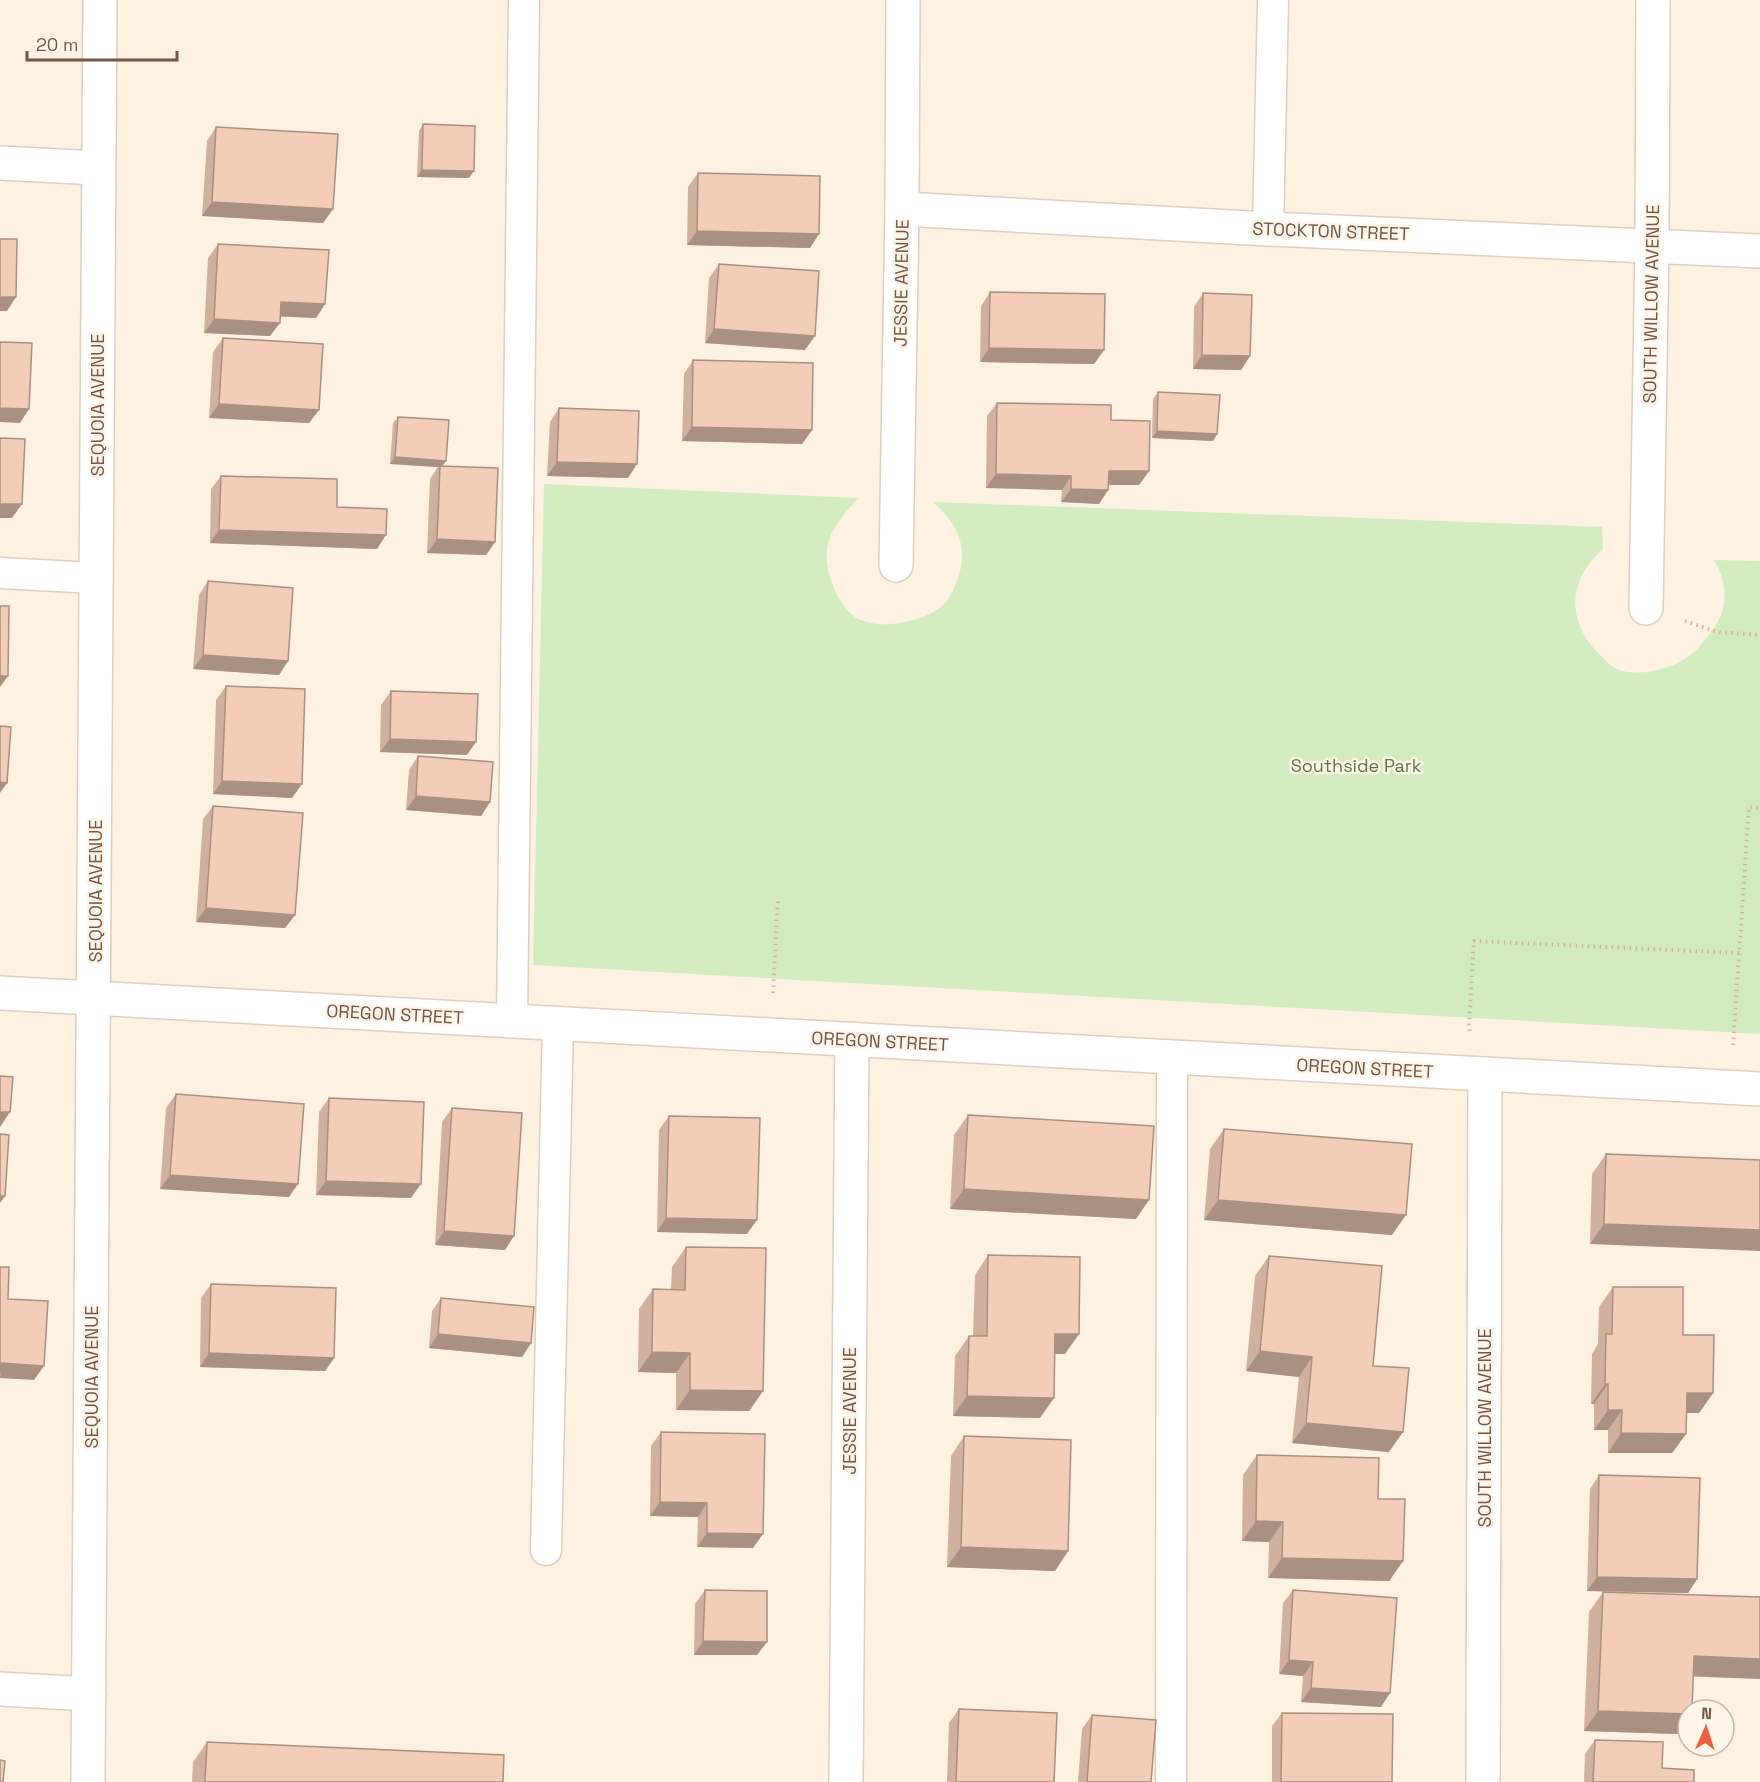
<svg xmlns="http://www.w3.org/2000/svg" width="1760" height="1782" font-family="'Space Grotesk',sans-serif">
<rect width="100%" height="100%" fill="#fdf1e1"/>
<!-- green -->
<path fill="#d2ebbf" d="M544 484 858 498C832 528 818 544 832 583 837 596 844 609 855 617 877 632 928 622 945 603 950 598 953 590 956 583 970 550 959 525 933 502L1602 527 1603 549C1568 579 1566 620 1598 653 1604 659 1611 667 1619 670 1643 677 1674 669 1693 653 1701 646 1707 637 1714 628 1729 607 1727 581 1714 560L1760 561V1034L533 965Z"/>
<g fill="none" stroke-linecap="round" stroke-linejoin="round">
<defs>
<g id="lane">
<polyline points="1268,229 1273,0"/>
<polyline points="0,573 95,578"/>
<polyline points="512,1021 524,0"/>
<polyline points="546,1550 558,1023"/>
<polyline points="1171,1782 1172,1057"/>
</g>
<g id="street">
<polyline points="0,163 98,168"/>
<polyline points="902,209 1268,229 1760,251"/>
<polyline points="896,565 902,209 903,0"/>
<polyline points="1646,608 1652,245 1653,0"/>
<polyline points="0,993 1760,1089"/>
<polyline points="0,1689 89,1694"/>
<polyline points="88,1782 100,0"/>
<polyline points="846,1782 852,1039"/>
<polyline points="1483,1782 1485,1074"/>
</g>
</defs>
<!-- lane casing -->
<use href="#lane" stroke="#e1cdbd" stroke-width="33"/>
<!-- street casing -->
<use href="#street" stroke="#e1cdbd" stroke-width="36"/>
<!-- path -->
<g stroke="#d8b19b" stroke-width="4" stroke-dasharray="1.5 4.5" stroke-linecap="butt">
<polyline points="1685,621 1717,632 1760,635"/>
<polyline points="773,993 778,898"/>
<polyline points="1470,1031 1469,1025 1474,941 1739,953"/>
<polyline points="1733,1045 1749,807 1760,808"/>
</g>
<!-- lane -->
<use href="#lane" stroke="#fff" stroke-width="30"/>
<!-- street -->
<use href="#street" stroke="#fff" stroke-width="33"/>
</g>
<!-- wall -->
<g fill="#d1b09e">
<polygon points="423,124 469,178 417,177 419,131"/>
<polygon points="216,127 333,209 323,223 202,216 207,141"/>
<polygon points="698,173 810,248 687,245 688,187"/>
<polygon points="218,244 325,304 316,318 280,316 270,336 204,333 208,258"/>
<polygon points="719,264 805,350 705,343 709,278"/>
<polygon points="990,292 1104,350 1094,364 980,362 981,306"/>
<polygon points="1203,293 1250,356 1241,370 1193,369 1194,307"/>
<polygon points="223,338 319,410 309,423 209,418 213,352"/>
<polygon points="693,360 812,430 802,444 682,441 684,374"/>
<polygon points="1158,392 1217,434 1213,441 1152,438 1153,399"/>
<polygon points="997,403 1111,420 1149,471 1139,485 1108,485 1108,490 1099,504 1061,502 1062,490 986,488 987,416"/>
<polygon points="559,408 628,478 547,476 550,422"/>
<polygon points="398,417 446,461 442,466 495,542 486,555 427,553 430,479 438,467 390,464 393,423"/>
<polygon points="221,476 337,507 377,549 210,543 211,489"/>
<polygon points="208,581 288,661 279,675 193,669 199,595"/>
<polygon points="226,686 292,798 213,794 216,700"/>
<polygon points="391,691 467,755 380,752 381,705"/>
<polygon points="418,756 490,802 481,816 406,810 409,770"/>
<polygon points="213,806 295,915 285,928 196,922 203,819"/>
<polygon points="176,1094 289,1197 160,1189 166,1108"/>
<polygon points="329,1098 411,1198 316,1195 319,1112"/>
<polygon points="452,1108 505,1250 435,1245 442,1122"/>
<polygon points="968,1115 1136,1219 950,1209 954,1135"/>
<polygon points="669,1116 747,1234 657,1232 659,1130"/>
<polygon points="1224,1129 1392,1235 1204,1220 1210,1149"/>
<polygon points="1606,1154 1760,1160 1590,1244 1592,1174"/>
<polygon points="686,1247 763,1391 749,1411 676,1410 676,1373 638,1372 639,1309 653,1289 671,1289 672,1267"/>
<polygon points="988,1255 1065,1354 1055,1354 1040,1418 953,1416 955,1356 969,1336 973,1336 975,1275"/>
<polygon points="1269,1256 1373,1366 1389,1452 1292,1443 1299,1377 1246,1371 1255,1276"/>
<polygon points="211,1284 334,1358 325,1371 200,1367 201,1298"/>
<polygon points="1613,1287 1683,1335 1713,1393 1699,1413 1686,1413 1686,1434 1672,1453 1608,1453 1608,1430 1594,1430 1594,1404 1591,1404 1592,1354 1598,1344 1599,1307"/>
<polygon points="441,1298 531,1343 522,1357 429,1348 432,1311"/>
<polygon points="661,1432 753,1548 697,1547 698,1517 650,1516 651,1446"/>
<polygon points="964,1436 1068,1551 1055,1571 947,1567 951,1456"/>
<polygon points="1257,1455 1378,1499 1403,1561 1389,1581 1268,1578 1269,1542 1242,1541 1243,1475"/>
<polygon points="1599,1475 1697,1579 1688,1593 1587,1591 1590,1489"/>
<polygon points="705,1590 757,1655 694,1655 695,1604"/>
<polygon points="1293,1590 1381,1707 1301,1702 1303,1676 1279,1674 1283,1603"/>
<polygon points="1603,1592 1693,1677 1678,1734 1584,1731 1589,1612"/>
<polygon points="959,1709 1054,1782 947,1782 949,1723"/>
<polygon points="1282,1713 1392,1782 1272,1782 1272,1726"/>
<polygon points="1092,1715 1151,1782 1078,1782 1082,1729"/>
<polygon points="1595,1740 1662,1768 1694,1782 1584,1782 1585,1754"/>
<polygon points="207,1742 503,1782 192,1782 193,1762"/>
</g>
<!-- shaded-wall -->
<g fill="#aa9081">
<polygon points="422,170 474,171 469,178 417,177"/>
<polygon points="212,202 333,209 323,223 202,216"/>
<polygon points="697,231 819,234 810,248 687,245"/>
<polygon points="0,297 16,297 7,311 0,311"/>
<polygon points="281,302 325,304 316,318 271,316"/>
<polygon points="214,319 280,323 270,336 204,333"/>
<polygon points="714,329 815,336 805,350 705,343"/>
<polygon points="989,348 1104,350 1094,364 980,362"/>
<polygon points="1202,355 1250,356 1241,370 1193,369"/>
<polygon points="219,404 319,410 309,423 209,418"/>
<polygon points="0,408 29,409 20,423 0,422"/>
<polygon points="692,427 812,430 802,444 682,441"/>
<polygon points="1157,431 1217,434 1213,441 1152,438"/>
<polygon points="395,457 446,461 441,467 440,466 438,467 390,464"/>
<polygon points="557,462 637,464 628,478 547,476"/>
<polygon points="1109,471 1149,471 1139,485 1099,485"/>
<polygon points="996,474 1071,476 1062,490 986,488"/>
<polygon points="1071,489 1108,490 1099,504 1061,502"/>
<polygon points="0,504 22,504 12,518 0,518"/>
<polygon points="219,530 386,535 377,549 210,543"/>
<polygon points="437,539 495,542 486,555 427,553"/>
<polygon points="203,655 288,661 279,675 193,669"/>
<polygon points="0,676 8,676 0,687"/>
<polygon points="390,739 476,742 467,755 380,752"/>
<polygon points="222,781 302,784 292,798 213,794"/>
<polygon points="0,782 7,783 0,793"/>
<polygon points="416,796 490,802 481,816 406,810"/>
<polygon points="206,908 295,915 285,928 196,922"/>
<polygon points="0,1112 10,1112 0,1127"/>
<polygon points="170,1175 298,1184 289,1197 160,1189"/>
<polygon points="326,1181 421,1184 411,1198 316,1195"/>
<polygon points="964,1189 1149,1200 1136,1219 950,1209"/>
<polygon points="0,1196 5,1196 0,1203"/>
<polygon points="1218,1200 1406,1215 1392,1235 1204,1220"/>
<polygon points="666,1218 757,1220 747,1234 657,1232"/>
<polygon points="1604,1224 1760,1230 1760,1251 1590,1244"/>
<polygon points="444,1231 514,1236 505,1250 435,1245"/>
<polygon points="438,1334 531,1343 522,1357 429,1348"/>
<polygon points="1055,1334 1079,1334 1065,1354 1042,1354"/>
<polygon points="1260,1351 1312,1357 1299,1377 1246,1371"/>
<polygon points="652,1352 690,1353 676,1373 638,1372"/>
<polygon points="209,1353 334,1358 325,1371 200,1367"/>
<polygon points="1,1363 44,1366 34,1380 0,1378"/>
<polygon points="1605,1384 1608,1384 1594,1404 1591,1404"/>
<polygon points="690,1390 763,1391 749,1411 676,1410"/>
<polygon points="1687,1393 1713,1393 1699,1413 1673,1413"/>
<polygon points="967,1396 1054,1398 1040,1418 953,1416"/>
<polygon points="1608,1410 1622,1410 1608,1430 1594,1430"/>
<polygon points="1306,1423 1403,1432 1389,1452 1292,1443"/>
<polygon points="1621,1433 1686,1434 1672,1453 1608,1453"/>
<polygon points="660,1502 707,1503 698,1517 650,1516"/>
<polygon points="1256,1521 1283,1522 1269,1542 1242,1541"/>
<polygon points="707,1533 763,1534 753,1548 697,1547"/>
<polygon points="961,1547 1068,1551 1055,1571 947,1567"/>
<polygon points="1282,1558 1403,1561 1389,1581 1268,1578"/>
<polygon points="1597,1577 1697,1579 1688,1593 1587,1591"/>
<polygon points="703,1641 767,1642 757,1655 694,1655"/>
<polygon points="1694,1656 1760,1659 1760,1679 1680,1676"/>
<polygon points="1289,1660 1313,1662 1303,1676 1279,1674"/>
<polygon points="1311,1688 1390,1693 1381,1707 1301,1702"/>
<polygon points="1598,1711 1688,1714 1688,1720 1678,1734 1584,1731"/>
</g>
<!-- building -->
<g fill="#f3cdb8" stroke="#aa9081" stroke-width="1.5">
<polygon points="423,124 475,126 474,171 422,170"/>
<polygon points="216,127 338,134 333,209 212,202"/>
<polygon points="698,173 820,176 819,234 697,231"/>
<polygon points="0,239 17,239 16,297 0,297"/>
<polygon points="218,244 329,250 325,304 281,302 280,323 214,319"/>
<polygon points="719,264 819,271 815,336 714,329"/>
<polygon points="990,292 1105,294 1104,350 989,348"/>
<polygon points="1203,293 1252,295 1250,356 1202,355"/>
<polygon points="223,338 323,344 319,410 219,404"/>
<polygon points="0,342 32,343 29,409 0,408"/>
<polygon points="693,360 813,363 812,430 692,427"/>
<polygon points="1158,392 1220,395 1217,434 1157,431"/>
<polygon points="997,403 1111,405 1111,420 1150,421 1149,471 1109,471 1108,490 1071,489 1071,476 996,474"/>
<polygon points="559,408 639,411 637,464 557,462"/>
<polygon points="398,417 449,420 446,461 395,457"/>
<polygon points="0,438 25,439 22,504 0,504"/>
<polygon points="440,466 498,468 495,542 437,539"/>
<polygon points="221,476 337,479 337,507 387,509 386,535 219,530"/>
<polygon points="208,581 293,588 288,661 203,655"/>
<polygon points="0,606 9,606 8,676 0,676"/>
<polygon points="226,686 305,689 302,784 222,781"/>
<polygon points="391,691 478,694 476,742 390,739"/>
<polygon points="0,726 11,727 7,783 0,782"/>
<polygon points="418,756 493,762 490,802 416,796"/>
<polygon points="213,806 303,813 295,915 206,908"/>
<polygon points="0,1076 13,1077 10,1112 0,1112"/>
<polygon points="176,1094 304,1104 298,1184 170,1175"/>
<polygon points="329,1098 424,1102 421,1184 326,1181"/>
<polygon points="452,1108 522,1113 514,1236 444,1231"/>
<polygon points="968,1115 1154,1126 1149,1200 964,1189"/>
<polygon points="669,1116 760,1118 757,1220 666,1218"/>
<polygon points="1224,1129 1412,1144 1406,1215 1218,1200"/>
<polygon points="0,1134 9,1135 5,1196 0,1196"/>
<polygon points="1606,1154 1760,1160 1760,1230 1604,1224"/>
<polygon points="686,1247 766,1248 763,1391 690,1390 690,1353 652,1352 653,1289 685,1290"/>
<polygon points="988,1255 1080,1257 1079,1334 1055,1334 1054,1398 967,1396 969,1336 987,1336"/>
<polygon points="1269,1256 1382,1266 1373,1366 1409,1368 1403,1432 1306,1423 1312,1357 1260,1351"/>
<polygon points="0,1267 9,1267 8,1299 48,1301 44,1366 1,1363 0,1373"/>
<polygon points="211,1284 336,1288 334,1358 209,1353"/>
<polygon points="1613,1287 1683,1287 1683,1335 1714,1335 1713,1393 1687,1393 1686,1434 1621,1433 1622,1410 1608,1410 1608,1384 1605,1384 1606,1334 1612,1334"/>
<polygon points="441,1298 534,1307 531,1343 438,1334"/>
<polygon points="661,1432 765,1434 763,1534 707,1533 707,1503 660,1502"/>
<polygon points="964,1436 1071,1440 1068,1551 961,1547"/>
<polygon points="1257,1455 1379,1458 1378,1499 1405,1499 1403,1561 1282,1558 1283,1522 1256,1521"/>
<polygon points="1599,1475 1700,1478 1697,1579 1597,1577"/>
<polygon points="705,1590 767,1591 767,1642 703,1641"/>
<polygon points="1293,1590 1397,1598 1390,1693 1311,1688 1313,1662 1289,1660"/>
<polygon points="1603,1592 1760,1597 1760,1659 1694,1656 1692,1710 1688,1710 1688,1714 1598,1711"/>
<polygon points="959,1709 1057,1713 1054,1782 956,1782"/>
<polygon points="1282,1713 1393,1714 1392,1782 1281,1782"/>
<polygon points="1092,1715 1156,1720 1151,1782 1087,1782"/>
<polygon points="1595,1740 1663,1742 1662,1768 1694,1770 1694,1782 1593,1782"/>
<polygon points="207,1742 504,1755 503,1782 205,1782"/>
<polygon points="0,1760 5,1761 3,1782 0,1782"/>
</g>
<g text-anchor="middle" dominant-baseline="central" stroke-width="5" stroke-linejoin="round" paint-order="stroke">
<!-- street labels -->
<g font-size="18" fill="#755647" stroke="#fff5e8">
<text transform="translate(1331 231) rotate(2)">STOCKTON STREET</text>
<text transform="translate(901 283) rotate(-89)">JESSIE AVENUE</text>
<text transform="translate(1651 304) rotate(-89)">SOUTH WILLOW AVENUE</text>
<text transform="translate(97 405) rotate(-90)">SEQUOIA AVENUE</text>
<text transform="translate(95 891) rotate(-90)">SEQUOIA AVENUE</text>
<text transform="translate(395 1014) rotate(3)">OREGON STREET</text>
<text transform="translate(880 1041) rotate(3)">OREGON STREET</text>
<text transform="translate(1365 1068) rotate(3)">OREGON STREET</text>
<text transform="translate(91 1377) rotate(-90)">SEQUOIA AVENUE</text>
<text transform="translate(849 1411) rotate(-90)">JESSIE AVENUE</text>
<text transform="translate(1484 1428) rotate(-90)">SOUTH WILLOW AVENUE</text>
</g>
<!-- park labels -->
<g font-size="18" fill="#537b3f" stroke="#fff5e8">
<text x="1356" y="765">Southside Park</text>
</g>
</g>
<!-- north arrow -->
<g transform="translate(1706 1728) rotate(3)"><circle r="28" fill="#fff5e8" stroke="#c8b5a8" stroke-width="1.5"/>
<path d="M0-4.5L10 22L0 15L-10 22Z" fill="#ec6141"/>
<text y="-9" font-size="16" font-weight="bold" text-anchor="middle" fill="#755647">N</text>
</g>
<!-- scale -->
<path d="M27 51v9h150v-9" fill="none" stroke="#755647" stroke-width="3"/>
<text x="36" y="51" font-size="18" fill="#755647" stroke="#fff5e8" stroke-width="4.5" paint-order="stroke">20 m</text>
</svg>
